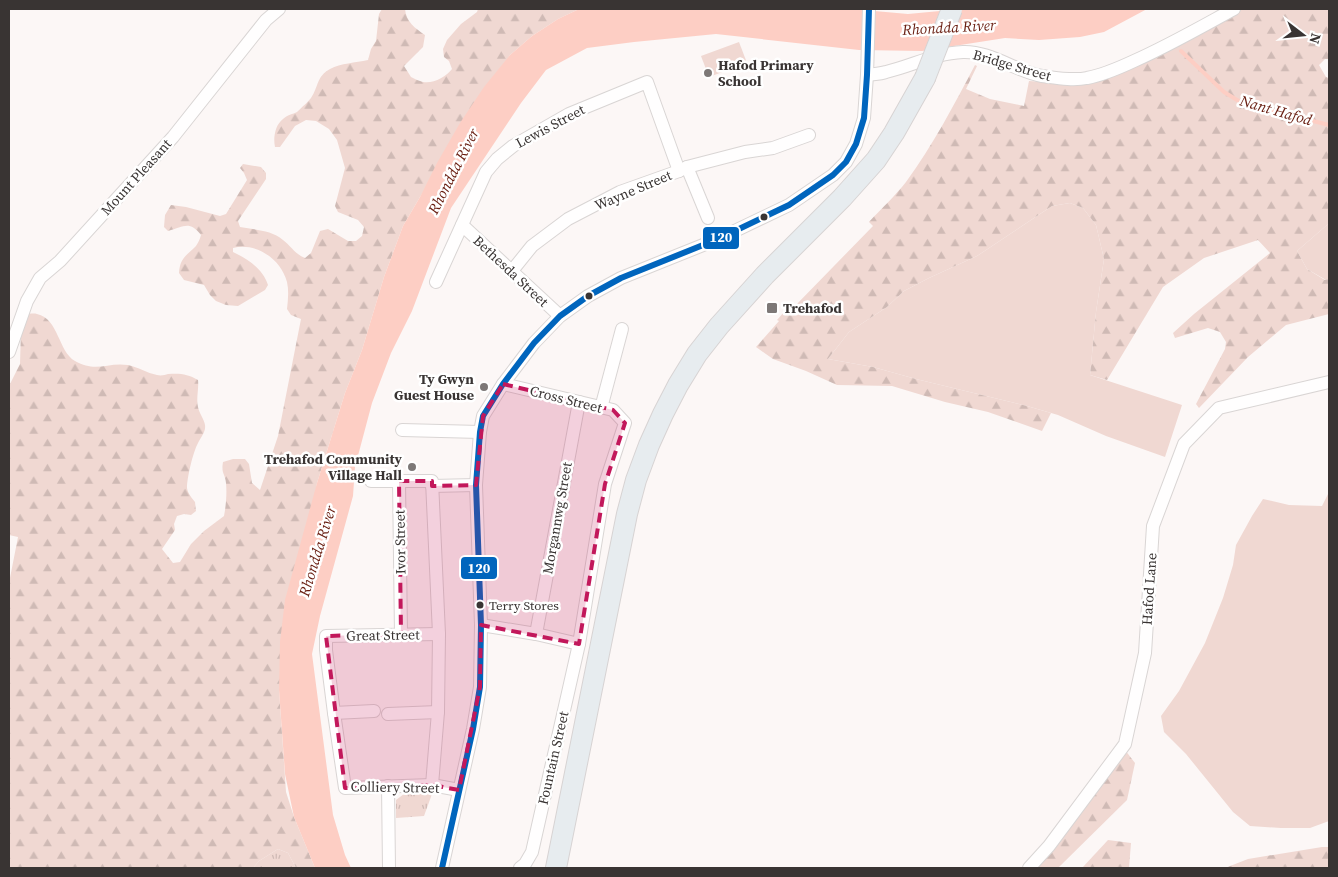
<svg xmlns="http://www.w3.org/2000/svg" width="1338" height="877" font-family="'Source Serif 4',serif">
<defs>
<pattern id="forest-firs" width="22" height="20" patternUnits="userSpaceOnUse" patternTransform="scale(1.25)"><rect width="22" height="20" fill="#f0d8d2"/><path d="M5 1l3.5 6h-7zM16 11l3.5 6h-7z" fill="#cfbab5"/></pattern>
<pattern id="park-tufts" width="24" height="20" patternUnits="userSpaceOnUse" patternTransform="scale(1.25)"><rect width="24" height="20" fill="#f0d8d2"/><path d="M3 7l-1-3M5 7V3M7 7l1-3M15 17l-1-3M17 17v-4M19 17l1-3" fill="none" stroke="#cfbab5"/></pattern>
</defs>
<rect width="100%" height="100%" fill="#fcf7f6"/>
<!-- green -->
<g fill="#f0d8d2">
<polygon points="739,42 747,63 709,77 701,56"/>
<polygon points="1070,203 1083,208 1096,225 1104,259 1096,312 1090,375 1182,405 1165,457 1106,436 1058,415 1027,406 916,379 873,367 828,359 849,332 887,307 904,291 929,278 977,256 1052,206"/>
<polygon points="1329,224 1329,279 1326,280 1307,269 1297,251 1327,225"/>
<polygon points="1329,492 1329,821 1310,828 1281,828 1250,826 1233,812 1186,754 1164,732 1161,716 1179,691 1205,643 1223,598 1233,565 1236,545 1252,516 1263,499 1289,505 1322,506"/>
</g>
<!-- forest -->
<g fill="url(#forest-firs)">
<path d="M382 9H405C406 22 415 28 425 35L423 47 404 66 411 77C415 79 419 81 423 82 433 84 446 77 452 69L449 61 444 57 443 49 447 40 461 24 477 12 478 9H579L558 19 532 36 510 55 420 197 403 226 384 277 362 350 345 393 317 483 279 690 286 792 294 817 315 868H296L288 853 278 849 259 861 253 868H9V583L18 537 9 535V386L20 364 21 328 26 314C29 314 34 313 37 314 59 319 58 351 75 361 96 373 107 362 128 365 138 367 147 373 157 375 161 376 165 375 168 374 180 373 188 374 198 380 199 389 196 399 198 407 199 413 204 419 205 425 206 432 201 437 198 443 193 452 187 478 187 488 188 494 192 498 195 502L196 511 191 515 184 514 177 516 174 524 175 530 162 549 173 563 180 562 191 544 204 531 224 516C226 506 227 493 226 483 225 473 221 474 223 462L233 459H245L249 464 252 483 260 490 278 436 301 319 291 315 287 309C288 300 289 291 287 282 281 259 256 242 233 248V252C248 259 263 269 268 285L265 290 238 306 226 305 216 301 210 295 204 285 184 280 179 273C180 258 186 256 196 246 198 243 200 239 201 235 189 220 184 227 168 231L164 227 165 215 171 205 186 207 220 216 226 214 247 180 244 173 240 168 243 164 261 167 266 173V179L238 221 240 227C255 230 271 230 283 240 291 246 295 254 305 258L311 253 320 231 328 229 348 241H356L362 236 364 227 358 220 338 212 335 206 345 168 337 140 329 129 316 121 306 120 295 126 280 147H275C273 138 275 125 283 119 287 115 293 114 297 112 301 108 308 102 311 98 319 86 316 77 330 69 341 63 355 63 368 60L371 49 376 41 379 14Z"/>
<path d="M1241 9H1329V59H1325L1319 65 1326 77 1329 78V224L1327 225 1297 251 1307 269 1325 280 1329 279V314L1286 325 1248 357 1199 408 1196 404 1225 349 1226 342 1220 332 1208 328 1175 338 1173 333 1194 314 1270 253 1258 240 1204 258 1163 287 1107 380 1090 375 1096 312 1104 259 1096 225 1083 208 1070 203 1052 206 977 256 929 278 904 291 887 307 849 332 828 359 873 367 916 379 1027 406 1051 413 1042 431 988 412 945 402 892 386 837 385 806 371 773 359 756 347 779 321 777 320 791 304 794 307 873 226 869 222C881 209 895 196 906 182 933 145 954 105 975 65L977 66 966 89 990 99 1024 106 1029 81 1072 84 1216 22Z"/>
<polygon points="1125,750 1135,763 1127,800 1058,868 1034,868"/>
<polygon points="1108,840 1131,843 1129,868 1082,868"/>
<polygon points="1322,847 1329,847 1329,868 1225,868 1248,859"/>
</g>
<!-- park -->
<g fill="url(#park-tufts)">
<polygon points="404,794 432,794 424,816 396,818 396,800"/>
<polygon points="278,849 288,853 296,868 253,868 259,861"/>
</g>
<!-- water -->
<polygon fill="#fdcec4" points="579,9 852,9 908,14 961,9 1147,9 1104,32 1080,37 1039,40 1005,38 922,51 859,50 716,34 634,42 587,48 546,70 521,103 451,208 412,311 391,353 372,403 355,467 353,496 320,616 312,654 333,815 345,855 351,868 315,868 294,817 285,774 279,690 280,642 285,600 317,483 345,393 362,350 384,277 403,226 420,197 437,163 460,123 484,87 510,55 532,36 558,19"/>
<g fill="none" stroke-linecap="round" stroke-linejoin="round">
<!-- stream -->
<polyline stroke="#fdcec4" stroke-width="4" points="1181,51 1224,92 1242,103 1329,125"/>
<defs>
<g id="minor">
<path d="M867 75C874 74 880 74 886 72 912 66 935 53 963 52 990 51 1015 71 1042 76 1057 78 1073 81 1087 78 1103 75 1119 68 1134 61 1168 46 1201 27 1234 9"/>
<polyline points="687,167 708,218"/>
<polyline points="462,225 560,316"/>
<polyline points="511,272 532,246 568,219 620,192 679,171 687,167 745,152 773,148 809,135"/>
<polyline points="436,282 486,172 497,159 513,146 569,114 647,82 679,171"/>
<polyline points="9,352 27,301 40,278 60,261 173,137 266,20 279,9"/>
<polyline points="503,384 613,410 625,423 605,484 579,644 532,852 525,864 520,868"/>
<polyline points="601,408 622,329"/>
<polyline points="402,430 480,432"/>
<polyline points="371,481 399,481"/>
<polyline points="432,486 476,485"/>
<polyline points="481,625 536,634 579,644"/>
<polyline points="401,634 399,481 432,481 439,634 438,712 432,785"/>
<polyline points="439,634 326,636 326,650 334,713 345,788 432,785 459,790"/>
<polyline points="536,634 579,402"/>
<polyline points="334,713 374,711"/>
<polyline points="388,714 438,712"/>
<polyline points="388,786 389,868"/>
<polyline points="442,868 473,729 480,687 481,625 476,485 480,432 483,416 503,384 534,343 560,316 588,296 621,278 718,239 789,205 833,175 846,162 856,144 864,118 867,75 869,9"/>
<polyline points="1029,868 1049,846 1125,744 1145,653 1153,526 1184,444 1219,408 1329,382"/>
</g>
<polyline id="primary" points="556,868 627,514 636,480 649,445 663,414 678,385 697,354 719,326 765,275 842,198 876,160 894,133 925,78"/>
</defs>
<!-- minor casing -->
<use href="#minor" stroke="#d9d5d4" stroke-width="14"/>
<!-- primary casing -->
<use href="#primary" stroke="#d7d3d3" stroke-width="22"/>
<!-- minor -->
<use href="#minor" stroke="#fffefe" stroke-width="12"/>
<!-- primary -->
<use href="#primary" stroke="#e7ecef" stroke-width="20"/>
<defs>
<polyline id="primary-bridge" points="925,78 952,9"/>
</defs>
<!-- primary-bridge casing -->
<use href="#primary-bridge" stroke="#d7d3d3" stroke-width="22" stroke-linecap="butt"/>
<!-- primary-bridge -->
<use href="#primary-bridge" stroke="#e7ecef" stroke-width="20"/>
<defs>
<polyline id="bus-1" points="442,868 473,729 480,687 481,625 476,485 480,432 483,416 503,384 534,343 560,316 588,296 621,278 718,239 789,205 833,175 846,162 856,144 864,118 867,75 869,9"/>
</defs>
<!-- bus-1 casing -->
<use href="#bus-1" stroke="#fff" stroke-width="10"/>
<!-- bus-1 -->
<use href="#bus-1" stroke="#0065bd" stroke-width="6"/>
</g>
<!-- marked area -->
<path fill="#c2185b" fill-opacity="0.2" stroke="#c2185b" stroke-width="4" stroke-dasharray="10 6" stroke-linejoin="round" d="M503 384 613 410 625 423 605 484 579 644 481 625 480 687 459 790 432 785 345 788 326 636 401 634 399 481H432V486L476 485 483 416Z"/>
<!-- markers -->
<g fill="#7d7877" stroke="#fff" stroke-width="2">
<circle cx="708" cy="73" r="5"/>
<rect x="766" y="302" width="12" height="12" rx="2.5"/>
<circle cx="484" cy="387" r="5"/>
<circle cx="412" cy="467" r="5"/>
</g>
<g fill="#393433" stroke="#fff" stroke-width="2">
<circle cx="764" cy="217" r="4.5"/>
<circle cx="589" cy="296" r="4.5"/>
<circle cx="480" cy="605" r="4.5"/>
</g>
<g text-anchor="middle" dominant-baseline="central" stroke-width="5" stroke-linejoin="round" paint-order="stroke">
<!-- bus labels -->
<g font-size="13" fill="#393433" stroke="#fff" text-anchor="start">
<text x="489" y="605">Terry Stores</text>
</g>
<!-- poi labels -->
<g font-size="14" font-weight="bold" fill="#393433" stroke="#fff" text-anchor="start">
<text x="718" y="65">Hafod Primary<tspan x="718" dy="16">School</tspan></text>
<text x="783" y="308">Trehafod</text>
<text x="474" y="379" text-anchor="end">Ty Gwyn<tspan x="474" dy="16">Guest House</tspan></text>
<text x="402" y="459" text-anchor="end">Trehafod Community<tspan x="402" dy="16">Village Hall</tspan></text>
</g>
<!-- street labels -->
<g font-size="14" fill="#393433" stroke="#fff">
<text transform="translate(1012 65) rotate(16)">Bridge Street</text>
<text transform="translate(550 126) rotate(-28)">Lewis Street</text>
<text transform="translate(136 177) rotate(-48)">Mount Pleasant</text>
<text transform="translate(633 190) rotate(-23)">Wayne Street</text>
<text transform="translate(511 271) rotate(43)">Bethesda Street</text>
<text transform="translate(566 399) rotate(14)">Cross Street</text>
<text transform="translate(557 518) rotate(-80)">Morgannwg Street</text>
<text transform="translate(400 542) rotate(-91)">Ivor Street</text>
<text transform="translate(1149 589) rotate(-86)">Hafod Lane</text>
<text transform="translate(383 635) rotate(-1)">Great Street</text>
<text transform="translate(553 758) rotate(-77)">Fountain Street</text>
<text transform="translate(395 787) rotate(1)">Colliery Street</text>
</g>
<!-- water labels -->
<g font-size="15" font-style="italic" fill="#681d10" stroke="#fff">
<text transform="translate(949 27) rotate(-3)">Rhondda River</text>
<text transform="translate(1276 110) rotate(16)">Nant Hafod</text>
<text transform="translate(453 171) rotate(-63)">Rhondda River</text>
<text transform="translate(317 551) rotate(-73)">Rhondda River</text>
</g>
</g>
<g stroke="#fff" stroke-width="2">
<rect x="702" y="226" width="38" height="24" rx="5" fill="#0065bd"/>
<rect x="460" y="556" width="38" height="24" rx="5" fill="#0065bd"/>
</g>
<g font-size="14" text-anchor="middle" font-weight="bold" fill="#fff">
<text x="721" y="242">120</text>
<text x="479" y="573">120</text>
</g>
<!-- border -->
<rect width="1338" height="877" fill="none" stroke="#393433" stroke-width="20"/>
<!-- north arrow -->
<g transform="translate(1303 35) rotate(106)" stroke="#ffffff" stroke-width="4" paint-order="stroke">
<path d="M0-4L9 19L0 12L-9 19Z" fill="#393433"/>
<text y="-8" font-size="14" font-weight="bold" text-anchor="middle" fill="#393433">N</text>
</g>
</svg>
